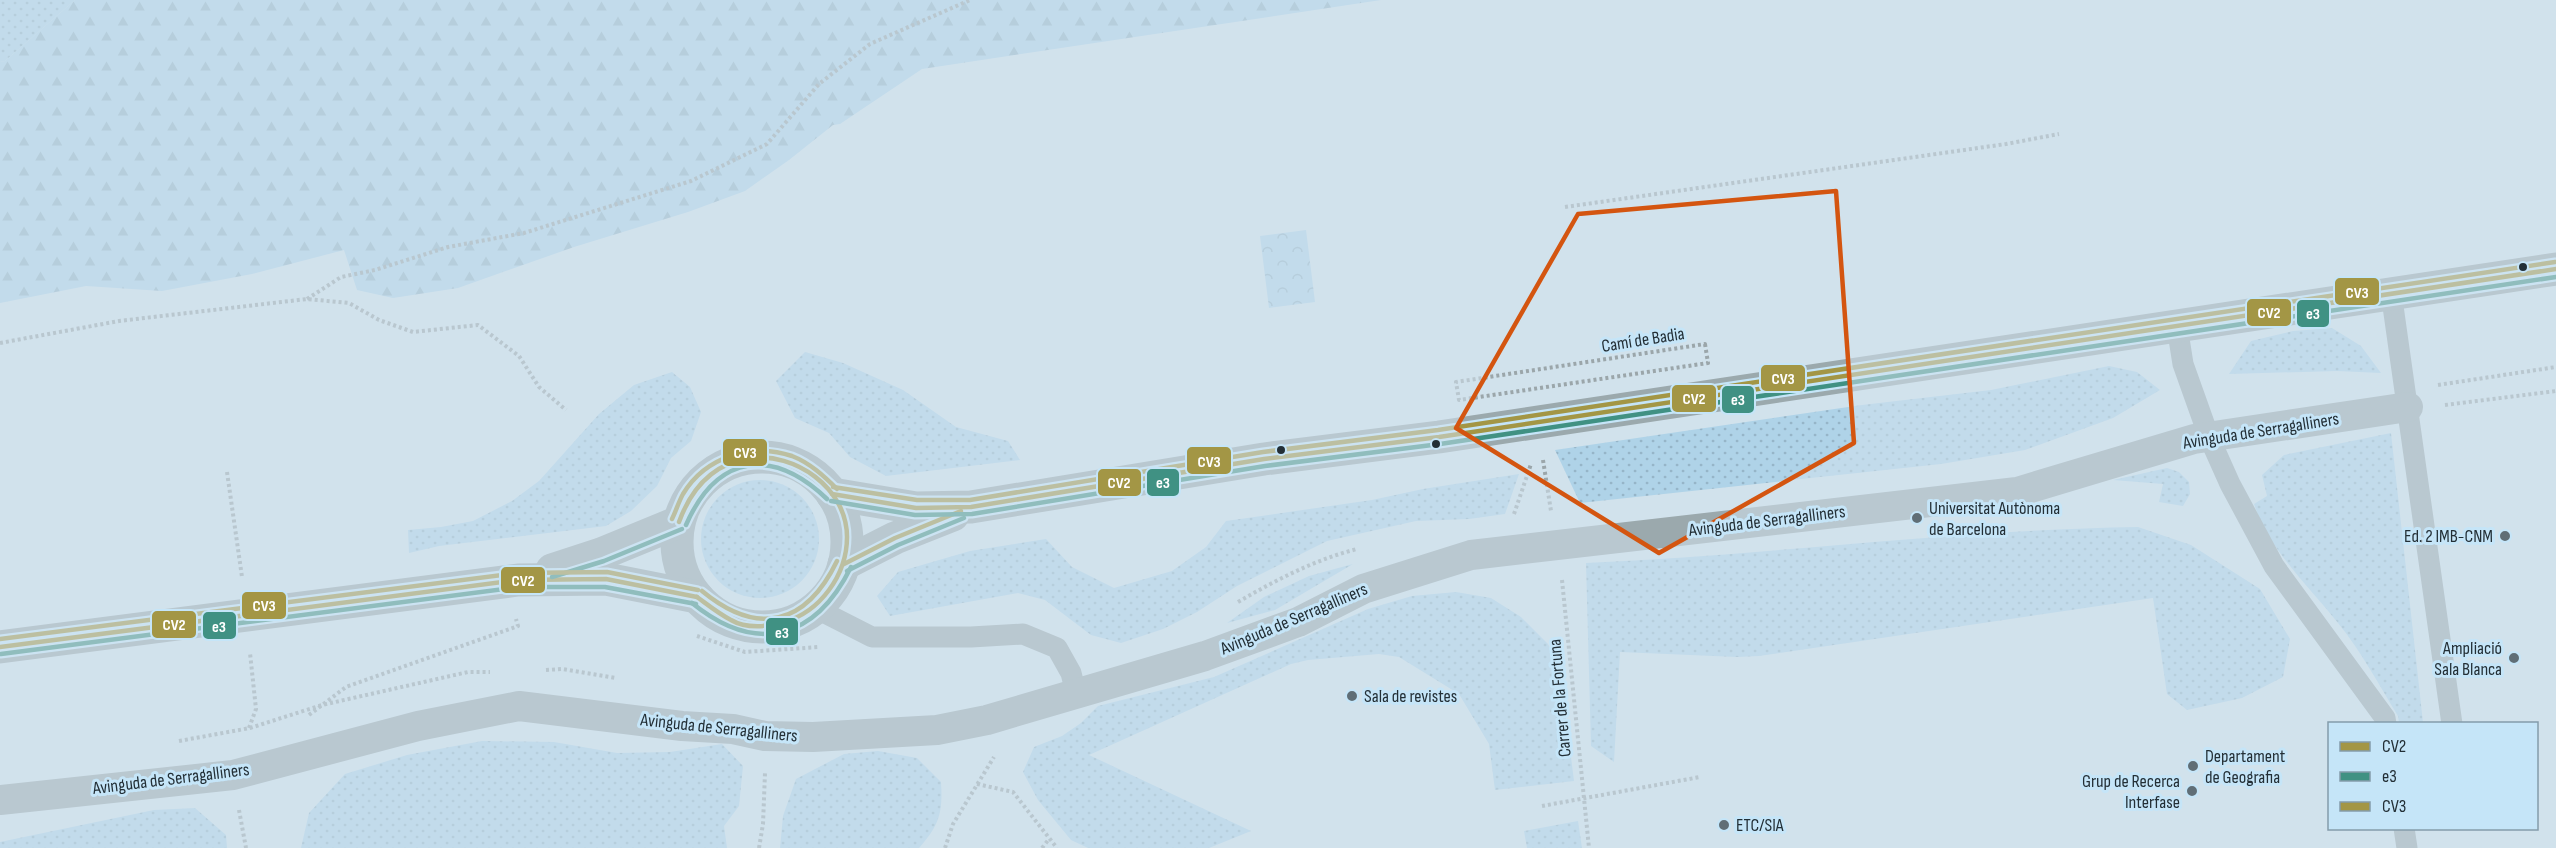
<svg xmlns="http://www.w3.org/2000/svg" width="2556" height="848" font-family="'Sofia Sans Condensed',sans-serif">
<defs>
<pattern id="grass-dots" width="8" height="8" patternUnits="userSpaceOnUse" patternTransform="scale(1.5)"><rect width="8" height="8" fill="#afd3e8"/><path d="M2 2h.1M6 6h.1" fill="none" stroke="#96b5c8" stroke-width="1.8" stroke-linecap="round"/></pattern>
<pattern id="forest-firs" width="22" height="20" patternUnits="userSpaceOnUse" patternTransform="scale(1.5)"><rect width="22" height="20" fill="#afd3e8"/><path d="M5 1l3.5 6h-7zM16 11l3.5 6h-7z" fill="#96b5c8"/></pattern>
<pattern id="park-crowns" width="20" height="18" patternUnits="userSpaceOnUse" patternTransform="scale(1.5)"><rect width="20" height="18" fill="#afd3e8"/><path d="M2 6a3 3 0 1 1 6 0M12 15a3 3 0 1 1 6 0" fill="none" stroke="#96b5c8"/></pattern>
</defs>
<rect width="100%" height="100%" fill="#d1e2ec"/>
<!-- grass -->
<g fill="url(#grass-dots)">
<polygon points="0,0 75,0 5,61 0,62"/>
<polygon points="2332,328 2361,346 2381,373 2337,371 2229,374 2251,341 2293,331"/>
<polygon points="805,352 843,363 903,390 956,427 1008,441 1020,460 886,476 850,457 829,433 795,418 776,381"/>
<polygon points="2109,366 2137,372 2160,390 2113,418 2025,450 1941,464 1580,503 1555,450 1862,405 1991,390"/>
<polygon points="672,372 690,387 701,412 691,441 671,458 657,486 631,511 606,526 439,546 409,553 408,530 441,527 473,521 512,501 539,481 599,414 634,385"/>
<path d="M2391 433 2420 695 2423 723H2399L2398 716C2379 685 2361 651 2338 623 2308 585 2269 550 2254 504L2267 496 2262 475 2284 455Z"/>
<polygon points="2167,468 2179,472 2189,482 2190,494 2183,506 2159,502 2163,484 2113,480"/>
<polygon points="1519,474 1505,514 1469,519 1416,521 1327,541 1237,586 1197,612 1163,629 1121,643 1091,635 1045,600 1018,593 890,616 877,596 898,572 970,551 1046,539 1072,567 1114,588 1172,571 1206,547 1226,521 1372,500 1423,489"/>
<circle cx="760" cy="539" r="59"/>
<path d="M2138 527 2191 545 2260 589 2290 639 2283 677 2242 698 2187 710 2167 694 2153 598 1759 656 1737 657 1620 652 1614 762 1591 746 1586 563C1770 555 1953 530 2138 527Z"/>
<polygon points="1353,564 1275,610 1227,623 1264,597 1309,576"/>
<polygon points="1456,592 1491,598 1521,617 1548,644 1560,669 1574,781 1495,790 1489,744 1459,694 1399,657 1379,654 1308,660 1291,664 1089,755 1251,831 1209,848 1088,848 1071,840 1038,800 1023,772 1034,747 1062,736 1081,723 1098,706 1214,677 1368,609 1412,596"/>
<polygon points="482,741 554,742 617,753 670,752 722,744 743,766 739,806 724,826 727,848 301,848 309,813 345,774 407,755"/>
<path d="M878 751 917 758 941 782C943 813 939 825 919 848H780L783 816 796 779 844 754Z"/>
<polygon points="195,808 226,835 227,848 0,848 0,842 154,810"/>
<polygon points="1578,821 1582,848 1527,848 1524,831"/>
</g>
<!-- forest -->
<polygon fill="url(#forest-firs)" points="75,0 1381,0 922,69 840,124 833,125 789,160 745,191 688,212 574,247 458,288 393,298 357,290 344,250 252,274 162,291 86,286 0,303 0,62 5,61"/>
<!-- park -->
<polygon fill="url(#park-crowns)" points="1306,230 1315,302 1269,308 1260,236"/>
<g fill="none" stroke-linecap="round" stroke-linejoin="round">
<!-- path -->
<g stroke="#9ba6aa" stroke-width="4" stroke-dasharray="3 3" stroke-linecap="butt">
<polyline points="1565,207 2006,144 2059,134"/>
<polyline points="307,299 341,277 375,270 448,247 524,233 691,181 767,144 819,84 870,44 970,0"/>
<polyline points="0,343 119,321 307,299 349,303 379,320 413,332 478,325 519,356 539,387 566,410"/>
<polygon points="1705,344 1708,363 1459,400 1456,382"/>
<polyline points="2438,385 2556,367"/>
<polyline points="2445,405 2556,391"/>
<polyline points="1543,460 1551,511"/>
<polyline points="227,472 242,577"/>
<polyline points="1514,514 1531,464"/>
<polyline points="1562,580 1589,848"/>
<path d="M1238 602C1276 580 1314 560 1357 549"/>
<polyline points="697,636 745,652 819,647"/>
<polyline points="546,670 562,669 616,678"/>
<polyline points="309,715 346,687 518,626 516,619"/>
<polyline points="249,728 256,709 250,653"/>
<polyline points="179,741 250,728 322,705 468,672 490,672"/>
<polyline points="977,784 1013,792 1057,848"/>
<polyline points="1542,806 1700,777"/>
<polyline points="239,810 246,848"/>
<polyline points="759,848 763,824 765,773"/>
<polyline points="945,848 953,824 994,757"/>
<polyline points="1042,848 1049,839"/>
</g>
<!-- service -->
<g stroke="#9ba9ad" stroke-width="21">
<polyline points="2391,292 2452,724"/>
<polyline points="2177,326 2183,364 2209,437 2230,484 2274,566 2385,718 2386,724"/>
<polyline points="815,608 872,637 971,637 1023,634 1057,648 1071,673 1076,693"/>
<polyline points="2404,828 2407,848"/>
</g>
<!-- pedestrian -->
<polyline stroke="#9ba9ad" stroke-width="30" points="0,800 233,775 418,726 519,706 682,726 733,729 765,736 813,737 937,730 987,720 1205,656 1298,622 1363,589 1471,555 2017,492 2194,439 2408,407"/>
<!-- tertiary -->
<g stroke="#9ba9ad" stroke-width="33">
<circle cx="762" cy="542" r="85"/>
<polyline points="832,494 916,508 971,507 1264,459 1439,437 2556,269"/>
<polyline points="844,564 895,538 953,515"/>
<polyline points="552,570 601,554 679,522"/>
<polyline points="0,647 518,580 606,579 697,597"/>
</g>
<defs>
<g id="bus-1">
<polyline points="832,494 916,508 971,507 1264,459 1439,437 2556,269"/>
<path d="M679 522C691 489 713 464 749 458 795 452 847 488 847 537 847 575 820 612 784 622 768 627 746 629 731 620 719 614 708 605 697 597"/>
<polyline points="844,564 895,538 961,511"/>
<polyline points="0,647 518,580 606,579 697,597"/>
</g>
<g id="bus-2">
<polyline points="831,501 915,515 972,514 1265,466 1440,444 2556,277"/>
<path d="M686 525C717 454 772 447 827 499"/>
<polyline points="847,571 898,545 964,518"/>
<polyline points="552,577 604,561 682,529"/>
<path d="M692 603C756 655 815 640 851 567"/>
<polyline points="1,654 519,587 605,587 696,604"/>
</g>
<g id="bus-3">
<polyline points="833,487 917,500 970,500 1263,452 1438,430 2555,262"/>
<path d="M672 519C676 511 679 501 683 494 706 456 752 443 792 456 810 463 824 476 837 489"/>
<path d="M702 591C758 637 806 625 837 561"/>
<polyline points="0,639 517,573 607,572 698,590"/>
</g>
</defs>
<!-- bus-1 casing -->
<use href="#bus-1" stroke="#c5e5f8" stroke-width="9"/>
<!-- bus-2 casing -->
<use href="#bus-2" stroke="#c5e5f8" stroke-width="9"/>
<!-- bus-3 casing -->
<use href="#bus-3" stroke="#c5e5f8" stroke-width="9"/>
<!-- bus-1 -->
<use href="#bus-1" stroke="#a39645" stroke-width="4.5"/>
<!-- bus-2 -->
<use href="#bus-2" stroke="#409183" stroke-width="4.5"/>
<!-- bus-3 -->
<use href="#bus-3" stroke="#a39645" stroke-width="4.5"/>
</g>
<!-- marked area -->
<path d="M0 0H2556V848H0ZM1836 191 1854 443 1659 553 1456 428 1578 214Z" fill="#d1e2ec" fill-opacity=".55" fill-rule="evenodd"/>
<path fill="none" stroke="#d45510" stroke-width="4.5" stroke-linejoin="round" d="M1836 191 1854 443 1659 553 1456 428 1578 214Z"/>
<!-- markers -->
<g fill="#232f36" stroke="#c5e5f8" stroke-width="2">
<circle cx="2523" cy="267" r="5"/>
<circle cx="1436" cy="444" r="5"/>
<circle cx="1281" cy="450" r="5"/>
</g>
<g fill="#606e76" stroke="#c5e5f8" stroke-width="2">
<circle cx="1917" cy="518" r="6"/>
<circle cx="2505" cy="536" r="6"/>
<circle cx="2514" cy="658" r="6"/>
<circle cx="1352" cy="696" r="6"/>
<circle cx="2193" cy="766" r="6"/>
<circle cx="2192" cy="791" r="6"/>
<circle cx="1724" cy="825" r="6"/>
</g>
<g text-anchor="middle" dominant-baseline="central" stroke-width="6" stroke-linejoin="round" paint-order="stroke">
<!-- street labels -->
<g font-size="18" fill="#232f36" stroke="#c5e5f8">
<text transform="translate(1643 340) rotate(-9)">Camí de Badia</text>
<text transform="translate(2261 431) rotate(-9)">Avinguda de Serragalliners</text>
<text transform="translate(1767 521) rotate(-7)">Avinguda de Serragalliners</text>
<text transform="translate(1294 619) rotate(-23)">Avinguda de Serragalliners</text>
<text transform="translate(1560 698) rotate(-95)">Carrer de la Fortuna</text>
<text transform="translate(719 728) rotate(6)">Avinguda de Serragalliners</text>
<text transform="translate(171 779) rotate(-7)">Avinguda de Serragalliners</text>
</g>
<!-- poi labels -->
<g font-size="18" fill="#232f36" stroke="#c5e5f8" text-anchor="start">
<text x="1929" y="508">Universitat Autònoma<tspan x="1929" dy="21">de Barcelona</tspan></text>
<text x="2493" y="536" text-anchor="end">Ed. 2 IMB-CNM</text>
<text x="2502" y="648" text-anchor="end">Ampliació<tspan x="2502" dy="21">Sala Blanca</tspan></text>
<text x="1364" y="696">Sala de revistes</text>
<text x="2205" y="756">Departament<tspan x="2205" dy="21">de Geografia</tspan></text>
<text x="2180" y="781" text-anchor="end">Grup de Recerca<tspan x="2180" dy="21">Interfase</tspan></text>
<text x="1736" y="825">ETC/SIA</text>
</g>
</g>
<g stroke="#c5e5f8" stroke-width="2">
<rect x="2334" y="277" width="46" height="29" rx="6" fill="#a39645"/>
<rect x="2246" y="298" width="46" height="29" rx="6" fill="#a39645"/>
<rect x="2296" y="299" width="34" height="29" rx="6" fill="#409183"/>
<rect x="1760" y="364" width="46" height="28" rx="6" fill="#a39645"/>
<rect x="1671" y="384" width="46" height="29" rx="6" fill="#a39645"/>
<rect x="1721" y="385" width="34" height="29" rx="6" fill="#409183"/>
<rect x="722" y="438" width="46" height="29" rx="6" fill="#a39645"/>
<rect x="1186" y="446" width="46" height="29" rx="6" fill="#a39645"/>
<rect x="1097" y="468" width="45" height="29" rx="6" fill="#a39645"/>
<rect x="1146" y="468" width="34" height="29" rx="6" fill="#409183"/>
<rect x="500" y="566" width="46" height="28" rx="6" fill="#a39645"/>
<rect x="241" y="591" width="46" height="29" rx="6" fill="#a39645"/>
<rect x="151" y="610" width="46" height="29" rx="6" fill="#a39645"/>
<rect x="202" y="611" width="35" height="29" rx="6" fill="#409183"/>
<rect x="765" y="617" width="34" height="29" rx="6" fill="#409183"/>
</g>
<g font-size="16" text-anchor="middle" font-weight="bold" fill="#fff">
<text x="2357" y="298">CV3</text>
<text x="2269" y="318">CV2</text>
<text x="2313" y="319">e3</text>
<text x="1783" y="384">CV3</text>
<text x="1694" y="404">CV2</text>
<text x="1738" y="405">e3</text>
<text x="745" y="458">CV3</text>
<text x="1209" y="467">CV3</text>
<text x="1119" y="488">CV2</text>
<text x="1163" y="488">e3</text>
<text x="523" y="586">CV2</text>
<text x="264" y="611">CV3</text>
<text x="174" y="630">CV2</text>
<text x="219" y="632">e3</text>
<text x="782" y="638">e3</text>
</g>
<!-- legend -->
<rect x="2328" y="722" width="210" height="108" fill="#c5e5f8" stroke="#849caa" stroke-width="1.5"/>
<rect x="2340" y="742" width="30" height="9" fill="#a39645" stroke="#849caa" stroke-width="1.5"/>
<text x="2382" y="752" font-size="18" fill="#232f36">CV2</text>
<rect x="2340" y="772" width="30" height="9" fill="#409183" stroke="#849caa" stroke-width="1.5"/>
<text x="2382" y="782" font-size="18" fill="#232f36">e3</text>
<rect x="2340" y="802" width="30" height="9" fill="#a39645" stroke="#849caa" stroke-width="1.5"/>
<text x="2382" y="812" font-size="18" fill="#232f36">CV3</text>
</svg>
